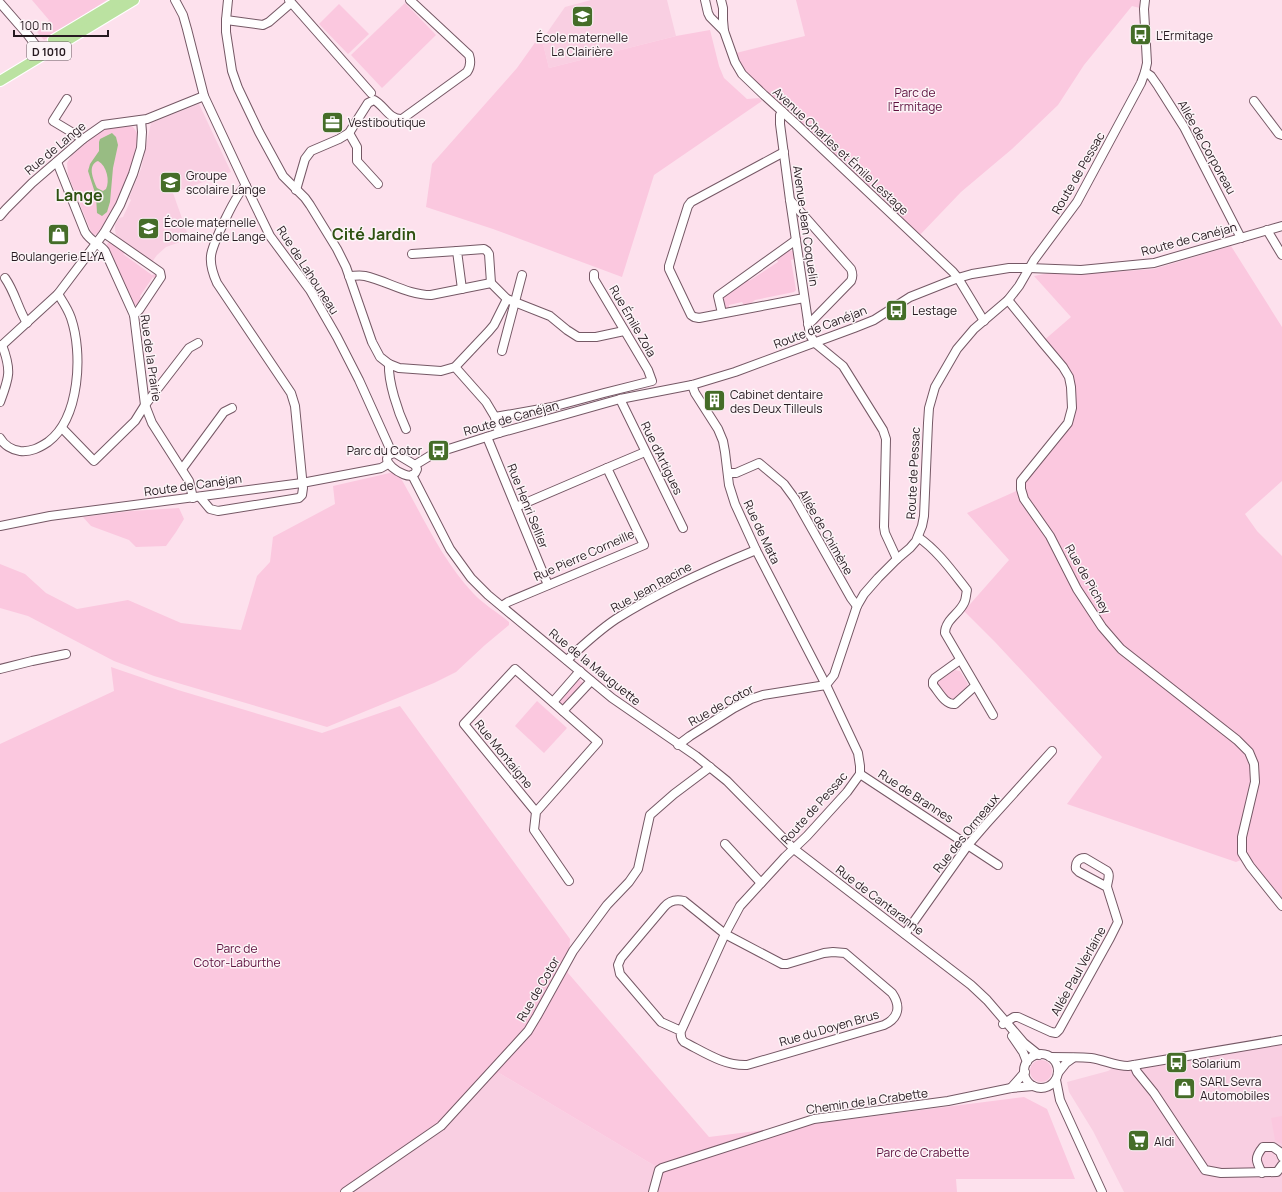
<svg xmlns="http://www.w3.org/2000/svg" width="1282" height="1192" font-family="Manrope,sans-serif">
<rect width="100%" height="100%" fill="#fde1ed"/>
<!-- built -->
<g fill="#f9cfe2">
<polygon points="591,0 667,0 676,36 549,68 542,40 565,7"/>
<polygon points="199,104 231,172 173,193 188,235 186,240 166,247 157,255 152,262 120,239 116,235 115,230 115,225 119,218 123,217 131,200 129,198 141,169 151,123"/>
<polygon points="1282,1040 1282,1192 1124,1192 1093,1131 1069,1092 1067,1082 1108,1071 1118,1065"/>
<polygon points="499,1073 660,1169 653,1192 350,1192 445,1129 483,1086"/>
</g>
<!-- green -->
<g fill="#fbc8df">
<polygon points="32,0 107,0 44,40 37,32 49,20"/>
<polygon points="796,0 1145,0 1144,9 1132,6 1084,65 1058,105 1012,149 961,192 917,238 742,74 732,54 805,36"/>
<polygon points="405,3 436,35 382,88 351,55"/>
<polygon points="339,4 369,34 348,54 319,24"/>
<polygon points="710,30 719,66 724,78 747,99 759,98 762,101 654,175 622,277 493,229 426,207 432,164 517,68 539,37 542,40 549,68 676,36"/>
<polygon points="130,126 133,127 138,134 134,159 121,196 98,233 95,235 92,234 68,175 67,163 71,156 95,135 109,128"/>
<polygon points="111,241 127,252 123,254 152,275 157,273 158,275 156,281 153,277 140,296 142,300 138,305 135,305 132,303 107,246 107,244"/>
<polygon points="1231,246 1282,327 1282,481 1245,514 1257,531 1282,556 1282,899 1248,857 1236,862 1067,804 1102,757 995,642 964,611 1009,560 967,513 1021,489 1021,481 1068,423 1069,377 1042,342 1071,317 1034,276 1049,273 1112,272 1154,269"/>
<polygon points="786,250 793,251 795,259 791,260 796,290 794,292 755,300 750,304 744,305 742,302 729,305 729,309 725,310 724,308 722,296 747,278 749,281 778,262 776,257"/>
<path d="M394 472 399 476 403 482C424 519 443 561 473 593 483 604 497 612 509 622V625L485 645 456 672 434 683 327 727 154 676 114 661 28 616 0 608V564L25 574 46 593 77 609 128 600 181 623 241 630 257 576 270 562 273 537 335 504 333 486Z"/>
<polygon points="179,508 184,519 176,532 166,546 136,547 129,540 91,526 83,517 131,511"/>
<polygon points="111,667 178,690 322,733 400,706 570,939 568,973 709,1137 1024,1097 1047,1109 1075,1179 956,1179 957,1192 653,1192 660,1169 499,1073 483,1086 445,1129 350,1192 0,1192 0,744 114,691"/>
<polygon points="955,670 960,671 968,684 964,691 954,700 948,699 938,686 938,681"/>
<polygon points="577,679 579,679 584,684 563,706 558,702 558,700"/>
<polygon points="537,701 567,728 544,753 515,726"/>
<circle cx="1041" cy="1071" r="11"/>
<polygon points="1282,1116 1282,1144 1275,1140 1271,1118"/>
</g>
<!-- water -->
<path fill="#98bc83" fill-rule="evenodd" d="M112 133 116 137 118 145 113 168 110 202 107 212 102 216 97 213 96 196 88 171 90 164 99 151V142L100 139ZM98 161C107 166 110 181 106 189L103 191 97 188C93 179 87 165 98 161Z"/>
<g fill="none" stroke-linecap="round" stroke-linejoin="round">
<defs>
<g id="minor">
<polyline points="175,0 183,15 187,29 204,96 254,203 270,236 310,290 337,337 359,380 392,453"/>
<polyline points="228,0 226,20 226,32 232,71 238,88 259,132 283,176 305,198 310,205 337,249 346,267 372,342 380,357 389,364 399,368 441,371 455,367 489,331 494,325 507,299"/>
<polyline points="289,0 371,93"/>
<polyline points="705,0 708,13 710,17 724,31"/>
<polyline points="721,0 723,8 723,20 724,31 735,62 742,74 764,95 795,123 953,272 958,278 984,321"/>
<polyline points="0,3 28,35 43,55"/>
<polyline points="226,20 263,25 269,22 291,3"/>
<polyline points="1145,72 1151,76 1158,86 1184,127 1241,238"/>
<polyline points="67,99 53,121 83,139"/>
<polyline points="1254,101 1279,134 1282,135"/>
<polyline points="783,112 780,115 780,124 790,200 810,335 815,343 843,366 883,430 886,439 884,527 885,533 897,559"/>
<polyline points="349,133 357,147 357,161 378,184"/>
<polyline points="784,152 691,202 688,206 669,266 669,269 691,315 694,317 699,318 804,298"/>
<path d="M57 162 85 232C90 241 100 244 105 251L134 315 145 405 152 423 189 481 193 498"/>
<path d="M296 190 305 159 311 151 339 139 349 133 368 103 374 100C384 105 389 120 402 119L467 72C471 66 471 61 469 55L410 0"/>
<path d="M790 200 851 269C853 274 853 277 851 281L812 321 808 324"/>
<polyline points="0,216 6,209 32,183 83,139 103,125 147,119 204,96"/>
<polyline points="1267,230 1282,255"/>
<polyline points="104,233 160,272 161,277 139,310 134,315"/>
<polyline points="412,254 457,251"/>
<path d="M349 276C354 276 360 275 365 276 387 281 408 295 431 295L491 283 507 299 550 316 567 330 578 337H596L624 331"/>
<path d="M5 278C15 292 18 309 27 323"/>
<polyline points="462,289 457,251 484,249 487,251 489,254 491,283"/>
<polyline points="1008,300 1042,342 1063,367 1069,377 1071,387 1072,408 1068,423 1021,481 1021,489 1024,499 1050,536 1077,589 1102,627 1121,649 1237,740 1249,752 1254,764 1255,782 1242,837 1242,853 1250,866 1282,906"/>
<polyline points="722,313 718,296 796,240"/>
<polyline points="0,347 58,294 104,233 120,205 133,174 141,148 142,132 141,120"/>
<polyline points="502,351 522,275"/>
<path d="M389 364C388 382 398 412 406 429"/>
<polyline points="455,367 486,402 495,417 499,433"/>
<polyline points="620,399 683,528"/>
<path d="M0 402C9 378 12 371 2 345"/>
<polyline points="495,417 552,407 604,393 652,381 648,370 594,279 594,274"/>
<polyline points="62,428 94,461 135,421 145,405 189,348 198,343"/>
<polyline points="487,437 548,585"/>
<path d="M0 438C4 445 12 450 20 451 31 452 39 448 48 442 80 418 83 353 71 318 68 309 63 302 58 294"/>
<path d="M395 453 415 465 417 469C416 472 416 473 413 475 405 480 372 457 395 453Z"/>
<polyline points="415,465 433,454 499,433 620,399 692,385 735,372 854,328 874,320 910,297 958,278 972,274 1009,268 1029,268 1081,270 1154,263 1282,226"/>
<polyline points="607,468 645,452"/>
<polyline points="182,469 224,412 232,408"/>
<polyline points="728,473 736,473 759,463 784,484 795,499 851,598 857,606"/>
<polyline points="412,475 450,549 471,578 488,595 612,698 696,756 727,781 794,849 971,985 987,1000 1024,1043 1039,1055"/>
<path d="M200 497 210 509 218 511 299 498 302 495 303 488 295 406 291 393 217 283C213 274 210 265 211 256 212 245 237 191 246 186"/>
<polyline points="0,526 50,516 302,483 381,468 388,464"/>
<path d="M918 537C938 551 952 571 967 590 966 594 966 600 964 603 959 614 945 620 945 633L993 715"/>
<polyline points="502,606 508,602 644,545 607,468 516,507"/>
<path d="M567 660C582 646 598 631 616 619 660 591 707 570 756 550"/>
<path d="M960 660 935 678 933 681V685C939 692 945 705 955 704L975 686"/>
<polyline points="0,669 32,661 66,654"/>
<polyline points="826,685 834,675 857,606 864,594 878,578 897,559 910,548 916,541 922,526 924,516 928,423 929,408 935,387 957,349 974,329 1008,300 1019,286 1034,260 1077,202 1141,83 1145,72 1147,63 1144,9 1145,0"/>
<polyline points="553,702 580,671"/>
<polyline points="563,711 591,681"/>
<polyline points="678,745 690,736 734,708 751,699 763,695 826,685"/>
<polyline points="860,774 998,865"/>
<polyline points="536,812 464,724 515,669 598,742 536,812 534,830 569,881"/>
<polyline points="725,844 761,883"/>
<polyline points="905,934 968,845 987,823 1052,751"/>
<path d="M1003 1024 1014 1017H1018L1051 1032 1056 1033 1059 1030 1110 938 1118 922 1107 887 1079 872 1076 869C1075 863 1078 858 1085 858L1107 871C1111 875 1107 882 1107 887"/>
<path d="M681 1031 661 1022 620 974 618 965 621 958 664 907C669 901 676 899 684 901L725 934 782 964H787L824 953 833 952 845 953 892 993C901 1006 899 1018 884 1025L747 1065C724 1066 704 1052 684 1042 681 1039 680 1036 681 1031L725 934 740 906 785 857 807 836 847 792 860 774V766L858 753 826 685 756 550 735 504 729 485 725 452 723 441 718 429 695 393 692 385"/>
<polyline points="1012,1036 1023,1052 1027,1062"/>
<circle cx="1041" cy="1071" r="17"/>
<path d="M1050 1057C1064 1057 1077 1057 1091 1058 1104 1060 1116 1066 1128 1066L1282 1040"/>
<polyline points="1134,1065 1137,1072 1154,1093 1205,1170 1221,1173 1277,1172 1282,1165"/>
<polyline points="1058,1073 1066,1063 1073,1058"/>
<polyline points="1056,1080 1060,1100 1102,1192"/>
<polyline points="1011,1088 1025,1072"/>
<path d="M1262 1173C1256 1161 1254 1158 1263 1147H1273L1280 1152 1282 1157"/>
<polyline points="345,1192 441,1126 528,1031 537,1016 573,951 607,905 629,882 638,869 650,815 674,794 710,767"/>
<polyline points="653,1192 659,1170 662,1168 814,1119 948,1101 1011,1088 1033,1086"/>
</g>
<g id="major">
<polyline points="53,40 120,0"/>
<polyline points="0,81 134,0"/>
</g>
</defs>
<!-- minor casing -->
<use href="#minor" stroke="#755865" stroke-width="10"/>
<!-- major casing -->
<use href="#major" stroke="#fff" stroke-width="12"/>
<!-- minor -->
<use href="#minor" stroke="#fff" stroke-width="8"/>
<!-- major -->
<use href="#major" stroke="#bbe2a1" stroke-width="10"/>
</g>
<!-- icons -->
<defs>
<symbol id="school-square" viewBox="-11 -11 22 22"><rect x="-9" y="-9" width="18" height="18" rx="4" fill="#456d28" stroke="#fcf4f7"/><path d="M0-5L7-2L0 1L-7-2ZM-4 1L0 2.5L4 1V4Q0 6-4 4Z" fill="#fff"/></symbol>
<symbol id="bus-square" viewBox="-11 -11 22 22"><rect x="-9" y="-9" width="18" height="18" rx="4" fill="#456d28" stroke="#fcf4f7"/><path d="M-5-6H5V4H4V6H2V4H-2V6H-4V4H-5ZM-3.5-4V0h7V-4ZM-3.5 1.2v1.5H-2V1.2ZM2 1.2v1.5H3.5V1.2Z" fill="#fff"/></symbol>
<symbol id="office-square" viewBox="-11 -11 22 22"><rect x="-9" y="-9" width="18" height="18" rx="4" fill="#456d28" stroke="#fcf4f7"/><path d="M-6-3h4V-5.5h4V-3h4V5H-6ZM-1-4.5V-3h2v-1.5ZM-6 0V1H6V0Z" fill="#fff"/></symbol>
<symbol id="shop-square" viewBox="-11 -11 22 22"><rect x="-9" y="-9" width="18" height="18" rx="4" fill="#456d28" stroke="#fcf4f7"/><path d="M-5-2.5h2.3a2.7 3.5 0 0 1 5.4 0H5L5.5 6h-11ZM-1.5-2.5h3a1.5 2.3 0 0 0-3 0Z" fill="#fff"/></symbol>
<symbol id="building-square" viewBox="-11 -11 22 22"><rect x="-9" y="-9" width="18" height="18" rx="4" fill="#456d28" stroke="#fcf4f7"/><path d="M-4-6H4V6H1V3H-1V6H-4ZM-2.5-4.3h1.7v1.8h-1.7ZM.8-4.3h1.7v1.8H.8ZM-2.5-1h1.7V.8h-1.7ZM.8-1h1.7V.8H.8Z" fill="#fff"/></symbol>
<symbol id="supermarket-square" viewBox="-11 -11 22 22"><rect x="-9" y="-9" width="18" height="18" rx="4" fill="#456d28" stroke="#fcf4f7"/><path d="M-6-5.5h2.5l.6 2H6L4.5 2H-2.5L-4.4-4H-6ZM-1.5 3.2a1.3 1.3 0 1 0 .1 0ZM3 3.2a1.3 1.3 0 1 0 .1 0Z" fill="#fff"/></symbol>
</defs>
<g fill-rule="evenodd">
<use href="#school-square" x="570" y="4" width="25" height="25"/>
<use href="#bus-square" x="1128" y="22" width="25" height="25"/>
<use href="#office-square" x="320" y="110" width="25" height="25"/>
<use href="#school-square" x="158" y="170" width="25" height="25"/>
<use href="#school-square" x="136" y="216" width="25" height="25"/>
<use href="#shop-square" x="46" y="222" width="25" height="25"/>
<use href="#bus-square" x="884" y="298" width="25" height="25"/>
<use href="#building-square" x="702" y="388" width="25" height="25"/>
<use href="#bus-square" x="426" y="438" width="25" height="25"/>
<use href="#bus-square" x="1164" y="1050" width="25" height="25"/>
<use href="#shop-square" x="1172" y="1076" width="25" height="25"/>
<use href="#supermarket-square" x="1126" y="1128" width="25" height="25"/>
</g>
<g text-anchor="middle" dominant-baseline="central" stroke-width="3" stroke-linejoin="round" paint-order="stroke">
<!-- shield labels -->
<rect fill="#fcf4f7" stroke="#665b60" stroke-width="1" x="27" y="42" width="44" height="18" rx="3"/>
<g font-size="11" font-weight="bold" fill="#261a20">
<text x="49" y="51">D 1010</text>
</g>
<!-- poi labels -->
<g font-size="12" fill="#261a20" stroke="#fcf4f7" text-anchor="start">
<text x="1156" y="35">L'Ermitage</text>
<text x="582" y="37" text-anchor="middle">École maternelle<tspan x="582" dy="14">La Clairière</tspan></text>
<text x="348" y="122">Vestiboutique</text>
<text x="186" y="175">Groupe<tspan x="186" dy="14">scolaire Lange</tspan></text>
<text x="164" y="222">École maternelle<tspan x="164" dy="14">Domaine de Lange</tspan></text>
<text x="58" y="256" text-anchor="middle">Boulangerie ELYA</text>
<text x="912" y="310">Lestage</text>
<text x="730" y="394">Cabinet dentaire<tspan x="730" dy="14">des Deux Tilleuls</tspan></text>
<text x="422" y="450" text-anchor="end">Parc du Cotor</text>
<text x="1192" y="1063">Solarium</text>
<text x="1200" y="1081">SARL Sevra<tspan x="1200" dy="14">Automobiles</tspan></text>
<text x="1154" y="1141">Aldi</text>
</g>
<!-- park labels -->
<g font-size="12" fill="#5e113f" stroke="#fcf4f7">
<text x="915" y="92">Parc de<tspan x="915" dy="14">l'Ermitage</tspan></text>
<text x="237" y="948">Parc de<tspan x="237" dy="14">Cotor-Laburthe</tspan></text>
<text x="923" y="1152">Parc de Crabette</text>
</g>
<!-- street labels -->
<g font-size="12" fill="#261a20" stroke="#fcf4f7">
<text transform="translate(1207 147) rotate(61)">Allée de Corporeau</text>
<text transform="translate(55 148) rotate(-40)">Rue de Lange</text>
<text transform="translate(841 151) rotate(43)">Avenue Charles et Émile Lestage</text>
<text transform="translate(1078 173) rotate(-60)">Route de Pessac</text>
<text transform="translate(806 226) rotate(82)">Avenue Jean Coquelin</text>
<text transform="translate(1189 239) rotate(-15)">Route de Canéjan</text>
<text transform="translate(308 270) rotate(57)">Rue de Lahouneau</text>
<text transform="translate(633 321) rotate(60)">Rue Émile Zola</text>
<text transform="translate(820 327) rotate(-21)">Route de Canéjan</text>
<text transform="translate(151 358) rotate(82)">Rue de la Prairie</text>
<text transform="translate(511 418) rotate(-16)">Route de Canéjan</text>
<text transform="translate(662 458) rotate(64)">Rue d'Artigues</text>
<text transform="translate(913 473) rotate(-87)">Route de Pessac</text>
<text transform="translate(193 485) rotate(-8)">Route de Canéjan</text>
<text transform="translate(528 506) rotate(68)">Rue Henri Sellier</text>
<text transform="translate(762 532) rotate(65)">Rue de Mata</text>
<text transform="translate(826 532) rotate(60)">Allée de Chimène</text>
<text transform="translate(584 555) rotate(-24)">Rue Pierre Corneille</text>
<text transform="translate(1088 579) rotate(60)">Rue de Pichey</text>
<text transform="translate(651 587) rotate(-29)">Rue Jean Racine</text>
<text transform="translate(595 667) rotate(39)">Rue de la Mauguette</text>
<text transform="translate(721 705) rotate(-29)">Rue de Cotor</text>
<text transform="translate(504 754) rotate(51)">Rue Montaigne</text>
<text transform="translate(916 796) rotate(33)">Rue de Brannes</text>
<text transform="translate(814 808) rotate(-48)">Route de Pessac</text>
<text transform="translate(966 833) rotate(-51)">Rue des Ormeaux</text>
<text transform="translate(880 900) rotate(37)">Rue de Cantaranne</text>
<text transform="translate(1078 971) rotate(-61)">Allée Paul Verlaine</text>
<text transform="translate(538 989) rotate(-60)">Rue de Cotor</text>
<text transform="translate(829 1028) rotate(-16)">Rue du Doyen Brus</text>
<text transform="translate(867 1101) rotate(-8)">Chemin de la Crabette</text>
</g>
<!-- district labels -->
<g font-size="16" font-weight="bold" fill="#2e5111" stroke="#fcf4f7">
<text x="79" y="195">Lange</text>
<text x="374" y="234">Cité Jardin</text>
</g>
</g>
<!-- scale -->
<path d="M14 30v6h94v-6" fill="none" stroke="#261a20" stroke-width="2"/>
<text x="20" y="30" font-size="12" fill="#261a20" stroke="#fcf4f7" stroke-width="3" paint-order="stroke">100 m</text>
</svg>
